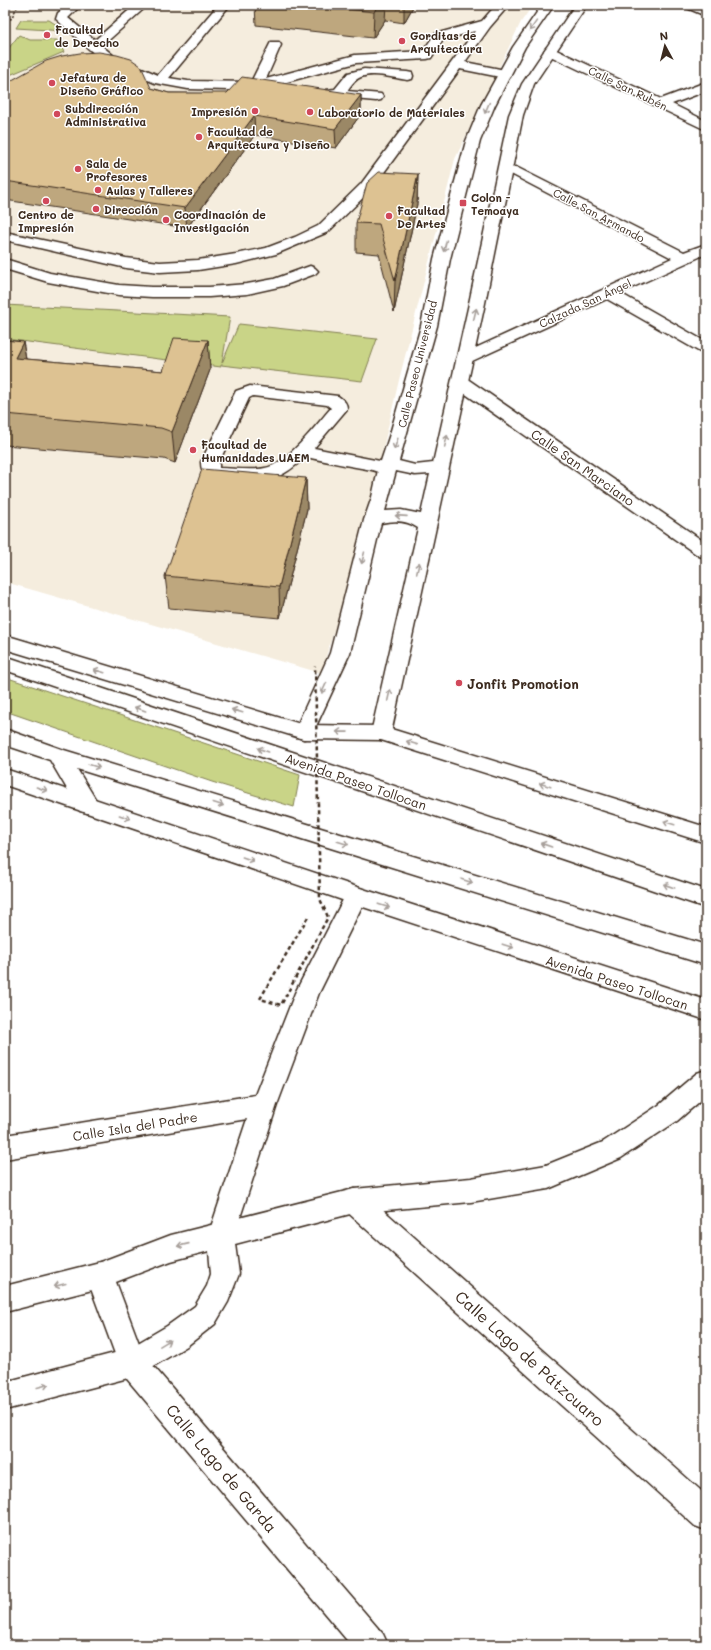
<svg xmlns="http://www.w3.org/2000/svg" width="711" height="1650" font-family="Mali,sans-serif">
<rect width="100%" height="100%" fill="#fff"/>
<filter id="ink" filterUnits="userSpaceOnUse"><feTurbulence type="fractalNoise" baseFrequency=".025" numOctaves="2"/><feDisplacementMap in="SourceGraphic" scale="8" xChannelSelector="R" yChannelSelector="G"/><feConvolveMatrix kernelMatrix="1 2 1 2 8 2 1 2 1" color-interpolation-filters="sRGB"/></filter>
<g filter="url(#ink)">
<!-- built -->
<polygon fill="#f5edde" points="5,5 533,5 521,22 455,159 399,380 379,466 371,511 321,673 5,582"/>
<!-- green -->
<g fill="#c9d487" stroke="#827f52">
<polygon points="21,20 49,20 66,31 16,28"/>
<polygon points="19,35 30,40 57,40 64,52 5,77 5,53"/>
<polygon points="5,305 230,317 222,363 239,324 377,339 362,381 221,365 221,367 5,339"/>
<polygon points="5,677 300,775 294,807 212,782 5,711"/>
</g>
<g fill="none" stroke-linecap="round" stroke-linejoin="round">
<defs>
<g id="service">
<polygon points="68,5 81,5 68,18 95,40 135,5 148,5 102,46 114,56 158,75 218,5 230,5 169,78 188,81 251,82 271,42 279,42 281,45 266,79 355,55 423,51 435,34 482,21 496,5 509,5 490,27 465,62 510,71 511,74 510,77 505,78 460,69 371,190 328,232 276,254 236,264 198,270 160,272 126,268 5,240 5,232 126,258 160,262 198,260 236,254 266,248 295,237 318,226 361,184 475,31 443,40 431,58 427,59 356,63 272,86 274,87 272,90 267,91 188,89 155,83 106,62 90,50 56,19 58,13"/>
<path d="M364 69 407 72 412 73 413 76 412 79 407 80C393 78 374 72 361 77 355 79 351 85 347 91L381 94 383 97 381 100 376 101 331 97 326 96 324 93 326 90 335 89 348 73Z"/>
<polygon points="5,259 50,273 119,285 152,287 209,287 247,284 274,279 310,266 315,268 318,271 315,274 283,286 247,294 209,297 152,297 119,295 48,282 5,269"/>
<path d="M250 386 338 396C343 400 347 402 347 409L314 448 385 462 393 466 396 470 393 474C384 476 380 472 372 470 350 466 328 462 306 457 298 463 290 471 281 475 269 480 216 482 207 476 202 473 201 467 201 462L234 395 236 391ZM253 396 327 405 331 408C317 424 286 465 265 468 251 471 233 468 219 468V462L249 398Z"/>
</g>
<g id="minor">
<polygon points="685,5 701,5 706,7 706,16 687,8"/>
<polygon points="550,47 661,99 706,82 706,91 672,104 706,121 706,130 546,54 544,51 546,48"/>
<polygon points="516,167 684,252 706,244 706,254 620,293 706,342 706,354 700,352 607,299 470,362 464,364 458,362 456,359 458,356 672,258 511,174 509,171 511,168"/>
<polygon points="460,377 466,378 706,543 706,558 699,556 454,386 452,382 454,378"/>
<polygon points="356,887 364,890 367,896 319,993 277,1105 231,1245 221,1249 211,1245 208,1236 247,1119 5,1159 5,1135 255,1095 295,993 348,890"/>
<polygon points="354,1189 363,1192 706,1495 706,1530 695,1526 345,1210 341,1201 345,1192"/>
<polygon points="100,1262 110,1266 143,1354 383,1634 388,1645 351,1645 122,1373 86,1275 90,1266"/>
</g>
<path id="tertiary" d="M542 5H554L525 47 495 105 480 141 450 259 437 326 399 461 415 465 433 463 468 308 509 115 522 84 575 5H587L534 84 523 115 484 308 391 733 388 738 381 740 374 738 371 733 418 528C407 520 394 520 381 523L350 653 311 737 304 739 297 737 294 732 330 653 364 520 372 497 378 470 390 434 421 326 434 259 466 141 481 105 513 47ZM396 471 415 475 430 474 421 514 401 510 385 511Z"/>
<g id="secondary">
<polygon points="5,635 304,725 381,726 388,728 706,827 706,843 381,740 304,739 297,737 5,649"/>
<polygon points="5,769 363,889 706,1000 706,1020 348,902 5,785"/>
<polygon points="706,1070 706,1096 677,1121 621,1158 548,1189 471,1202 354,1213 235,1244 239,1274 228,1302 215,1324 187,1346 142,1373 132,1377 5,1410 5,1382 126,1350 167,1326 195,1306 207,1286 211,1274 209,1251 171,1261 100,1288 5,1312 5,1286 100,1262 171,1235 354,1189 471,1178 546,1165 603,1142 659,1105 697,1073"/>
</g>
<g id="trunk">
<polygon points="5,656 706,890 706,908 5,670"/>
<polygon points="5,729 64,750 706,945 706,965 77,769 99,805 96,811 88,813 80,811 50,760 5,745"/>
</g>
</defs>
<!-- service casing -->
<use href="#service" stroke="#3b2a1e" stroke-width="3"/>
<!-- minor casing -->
<use href="#minor" stroke="#3b2a1e" stroke-width="3"/>
<!-- tertiary casing -->
<use href="#tertiary" stroke="#3b2a1e" stroke-width="3"/>
<!-- secondary casing -->
<use href="#secondary" stroke="#3b2a1e" stroke-width="3"/>
<!-- trunk casing -->
<use href="#trunk" stroke="#3b2a1e" stroke-width="3"/>
<!-- path -->
<polyline stroke="#3b2a1e" stroke-width="1.5" stroke-dasharray="2.5 2" stroke-linecap="butt" points="5,18 11,19 18,5"/>
<!-- service -->
<use href="#service" fill="#fff" fill-rule="evenodd"/>
<!-- minor -->
<use href="#minor" fill="#fff" fill-rule="evenodd"/>
<!-- tertiary -->
<use href="#tertiary" fill="#fff" fill-rule="evenodd"/>
<!-- secondary -->
<use href="#secondary" fill="#fff" fill-rule="evenodd"/>
<!-- trunk -->
<use href="#trunk" fill="#fff" fill-rule="evenodd"/>
<!-- path-bridge -->
<polyline stroke="#3b2a1e" stroke-width="2.5" stroke-dasharray="4 3" stroke-linecap="butt" points="308,917 260,999 281,1005 328,917 320,899 315,666"/>
</g>
<!-- wall -->
<g fill="#bea77e" stroke="#3b2a1e">
<polygon points="255,5 414,5 404,23 385,20 373,38 256,25"/>
<polygon points="5,84 151,88 169,93 361,95 361,114 336,148 255,135 187,228 5,200"/>
<polygon points="418,174 417,204 394,312 379,254 356,252 356,223"/>
<polygon points="5,340 23,342 26,359 163,371 208,340 210,370 175,463 164,459 5,445"/>
<polygon points="306,478 307,509 280,618 169,608 165,576"/>
</g>
<!-- shaded-wall -->
<g fill="#9b8866" stroke="#3b2a1e">
<polygon points="5,5 9,5 10,11 5,19"/>
<polygon points="378,5 386,5 385,20 373,38 374,12"/>
<polygon points="404,5 414,5 404,23"/>
<polygon points="361,95 361,114 336,148 335,129"/>
<polygon points="254,116 255,135 187,228 185,208"/>
<polygon points="418,174 417,204 394,312 395,281"/>
<polygon points="208,340 210,370 175,463 172,432"/>
<polygon points="23,342 28,372 15,358"/>
<polygon points="306,478 307,509 280,618 279,587"/>
</g>
<!-- building -->
<g fill="#ddc292" stroke="#3b2a1e">
<polygon points="310,5 378,5 374,12"/>
<polygon points="99,52 117,55 131,59 141,66 151,88 169,93 227,93 242,77 361,95 335,129 254,116 185,208 5,181 5,84 46,61 62,56 80,53"/>
<polygon points="379,172 418,174 395,281 379,224 356,223 367,183"/>
<polygon points="174,338 208,340 172,432 161,428 5,414 5,340 23,342 15,358 163,371"/>
<polygon points="202,469 306,478 279,587 165,576"/>
</g>
<!-- one-way arrows -->
<defs><path id="oneway-shaft" d="M-6 0H5M1.5-3L5.5 0L1.5 3" fill="none" stroke-width="1.6" stroke-linecap="round" stroke-linejoin="round"/></defs>
<g stroke="#a79f9a">
<use href="#oneway-shaft" transform="translate(533 26) rotate(125)"/>
<use href="#oneway-shaft" transform="translate(487 108) rotate(113)"/>
<use href="#oneway-shaft" transform="translate(445 246) rotate(104)"/>
<use href="#oneway-shaft" transform="translate(475 314) rotate(-76)"/>
<use href="#oneway-shaft" transform="translate(446 441) rotate(-77)"/>
<use href="#oneway-shaft" transform="translate(396 444) rotate(108)"/>
<use href="#oneway-shaft" transform="translate(401 516) rotate(-176)"/>
<use href="#oneway-shaft" transform="translate(363 558) rotate(104)"/>
<use href="#oneway-shaft" transform="translate(418 568) rotate(-77)"/>
<use href="#oneway-shaft" transform="translate(99 671) rotate(-164)"/>
<use href="#oneway-shaft" transform="translate(324 688) rotate(115)"/>
<use href="#oneway-shaft" transform="translate(389 695) rotate(-77)"/>
<use href="#oneway-shaft" transform="translate(140 709) rotate(-161)"/>
<use href="#oneway-shaft" transform="translate(237 711) rotate(-164)"/>
<use href="#oneway-shaft" transform="translate(342 732) rotate(-179)"/>
<use href="#oneway-shaft" transform="translate(412 743) rotate(-162)"/>
<use href="#oneway-shaft" transform="translate(263 750) rotate(-161)"/>
<use href="#oneway-shaft" transform="translate(94 766) rotate(17)"/>
<use href="#oneway-shaft" transform="translate(545 785) rotate(-163)"/>
<use href="#oneway-shaft" transform="translate(42 789) rotate(19)"/>
<use href="#oneway-shaft" transform="translate(218 804) rotate(17)"/>
<use href="#oneway-shaft" transform="translate(125 817) rotate(19)"/>
<use href="#oneway-shaft" transform="translate(669 823) rotate(-163)"/>
<use href="#oneway-shaft" transform="translate(343 843) rotate(17)"/>
<use href="#oneway-shaft" transform="translate(546 845) rotate(-161)"/>
<use href="#oneway-shaft" transform="translate(248 859) rotate(19)"/>
<use href="#oneway-shaft" transform="translate(467 881) rotate(17)"/>
<use href="#oneway-shaft" transform="translate(669 886) rotate(-161)"/>
<use href="#oneway-shaft" transform="translate(384 906) rotate(18)"/>
<use href="#oneway-shaft" transform="translate(508 946) rotate(18)"/>
<use href="#oneway-shaft" transform="translate(183 1245) rotate(167)"/>
<use href="#oneway-shaft" transform="translate(60 1285) rotate(166)"/>
<use href="#oneway-shaft" transform="translate(165 1343) rotate(-31)"/>
<use href="#oneway-shaft" transform="translate(43 1386) rotate(-15)"/>
</g>
</g>
<!-- markers -->
<g fill="#d1495b" stroke="#fff" stroke-width="1.5">
<circle cx="47" cy="35" r="4"/>
<circle cx="402" cy="41" r="4"/>
<circle cx="52" cy="83" r="4"/>
<circle cx="255" cy="111" r="4"/>
<circle cx="310" cy="112" r="4"/>
<circle cx="57" cy="114" r="4"/>
<circle cx="199" cy="137" r="4"/>
<circle cx="78" cy="169" r="4"/>
<circle cx="98" cy="190" r="4"/>
<circle cx="46" cy="201" r="4"/>
<rect x="459" y="199" width="8" height="8" rx="2"/>
<circle cx="96" cy="209" r="4"/>
<circle cx="389" cy="216" r="4"/>
<circle cx="166" cy="220" r="4"/>
<circle cx="193" cy="450" r="4"/>
<circle cx="459" cy="683" r="4"/>
</g>
<g text-anchor="middle" dominant-baseline="central" stroke-width="3" stroke-linejoin="round" paint-order="stroke">
<!-- far-poi labels -->
<g font-size="11" font-weight="bold" fill="#3b2a1e" stroke="#fff" text-anchor="start">
<text x="55" y="29">Facultad<tspan x="55" dy="13">de Derecho</tspan></text>
<text x="410" y="35">Gorditas de<tspan x="410" dy="13">Arquitectura</tspan></text>
<text x="60" y="77">Jefatura de<tspan x="60" dy="13">Diseño Gráfico</tspan></text>
<text x="65" y="108">Subdirección<tspan x="65" dy="13">Administrativa</tspan></text>
<text x="247" y="111" text-anchor="end">Impresión</text>
<text x="318" y="112">Laboratorio de Materiales</text>
<text x="207" y="131">Facultad de<tspan x="207" dy="13">Arquitectura y Diseño</tspan></text>
<text x="86" y="163">Sala de<tspan x="86" dy="13">Profesores</tspan></text>
<text x="106" y="190">Aulas y Talleres</text>
<text x="471" y="197">Colon -<tspan x="471" dy="13">Temoaya</tspan></text>
<text x="104" y="209">Dirección</text>
<text x="397" y="210">Facultad<tspan x="397" dy="13">De Artes</tspan></text>
<text x="46" y="214" text-anchor="middle">Centro de<tspan x="46" dy="13">Impresión</tspan></text>
<text x="174" y="214">Coordinación de<tspan x="174" dy="13">Investigación</tspan></text>
<text x="201" y="444">Facultad de<tspan x="201" dy="13">Humanidades UAEM</tspan></text>
</g>
<!-- far-street labels -->
<g font-size="11" fill="#3b2a1e" stroke="#fff">
<text transform="translate(628 88) rotate(26)">Calle San Rubén</text>
<text transform="translate(599 215) rotate(28)">Calle San Armando</text>
<text transform="translate(585 303) rotate(-25)">Calzada San Ángel</text>
<text transform="translate(417 364) rotate(-76)">Calle Paseo Universidad</text>
</g>
<!-- street labels -->
<g font-size="13" fill="#3b2a1e" stroke="#fff">
<text transform="translate(583 467) rotate(35)">Calle San Marciano</text>
<text transform="translate(356 781) rotate(19)">Avenida Paseo Tollocan</text>
<text transform="translate(617 982) rotate(18)">Avenida Paseo Tollocan</text>
<text transform="translate(135 1126) rotate(-9)">Calle Isla del Padre</text>
</g>
<!-- poi labels -->
<g font-size="13" font-weight="bold" fill="#3b2a1e" stroke="#fff" text-anchor="start">
<text x="467" y="683">Jonfit Promotion</text>
</g>
<!-- near-street labels -->
<g font-size="16" fill="#3b2a1e" stroke="#fff">
<text transform="translate(530 1358) rotate(42)">Calle Lago de Pátzcuaro</text>
<text transform="translate(222 1468) rotate(50)">Calle Lago de Garda</text>
</g>
</g>
<!-- margin -->
<rect width="711" height="1650" fill="none" stroke="#fff" stroke-width="20"/>
<rect x="10" y="10" width="691" height="1630" fill="none" stroke="#3b2a1e" stroke-width="1.5" filter="url(#ink)"/>
<!-- north arrow -->
<g transform="translate(665 46) rotate(353)" stroke="#ffffff" stroke-width="3" paint-order="stroke">
<path d="M0-3L7 15L0 10L-7 15Z" fill="#3b2a1e"/>
<text y="-6" font-size="11" font-weight="bold" text-anchor="middle" fill="#3b2a1e">N</text>
</g>
</svg>
